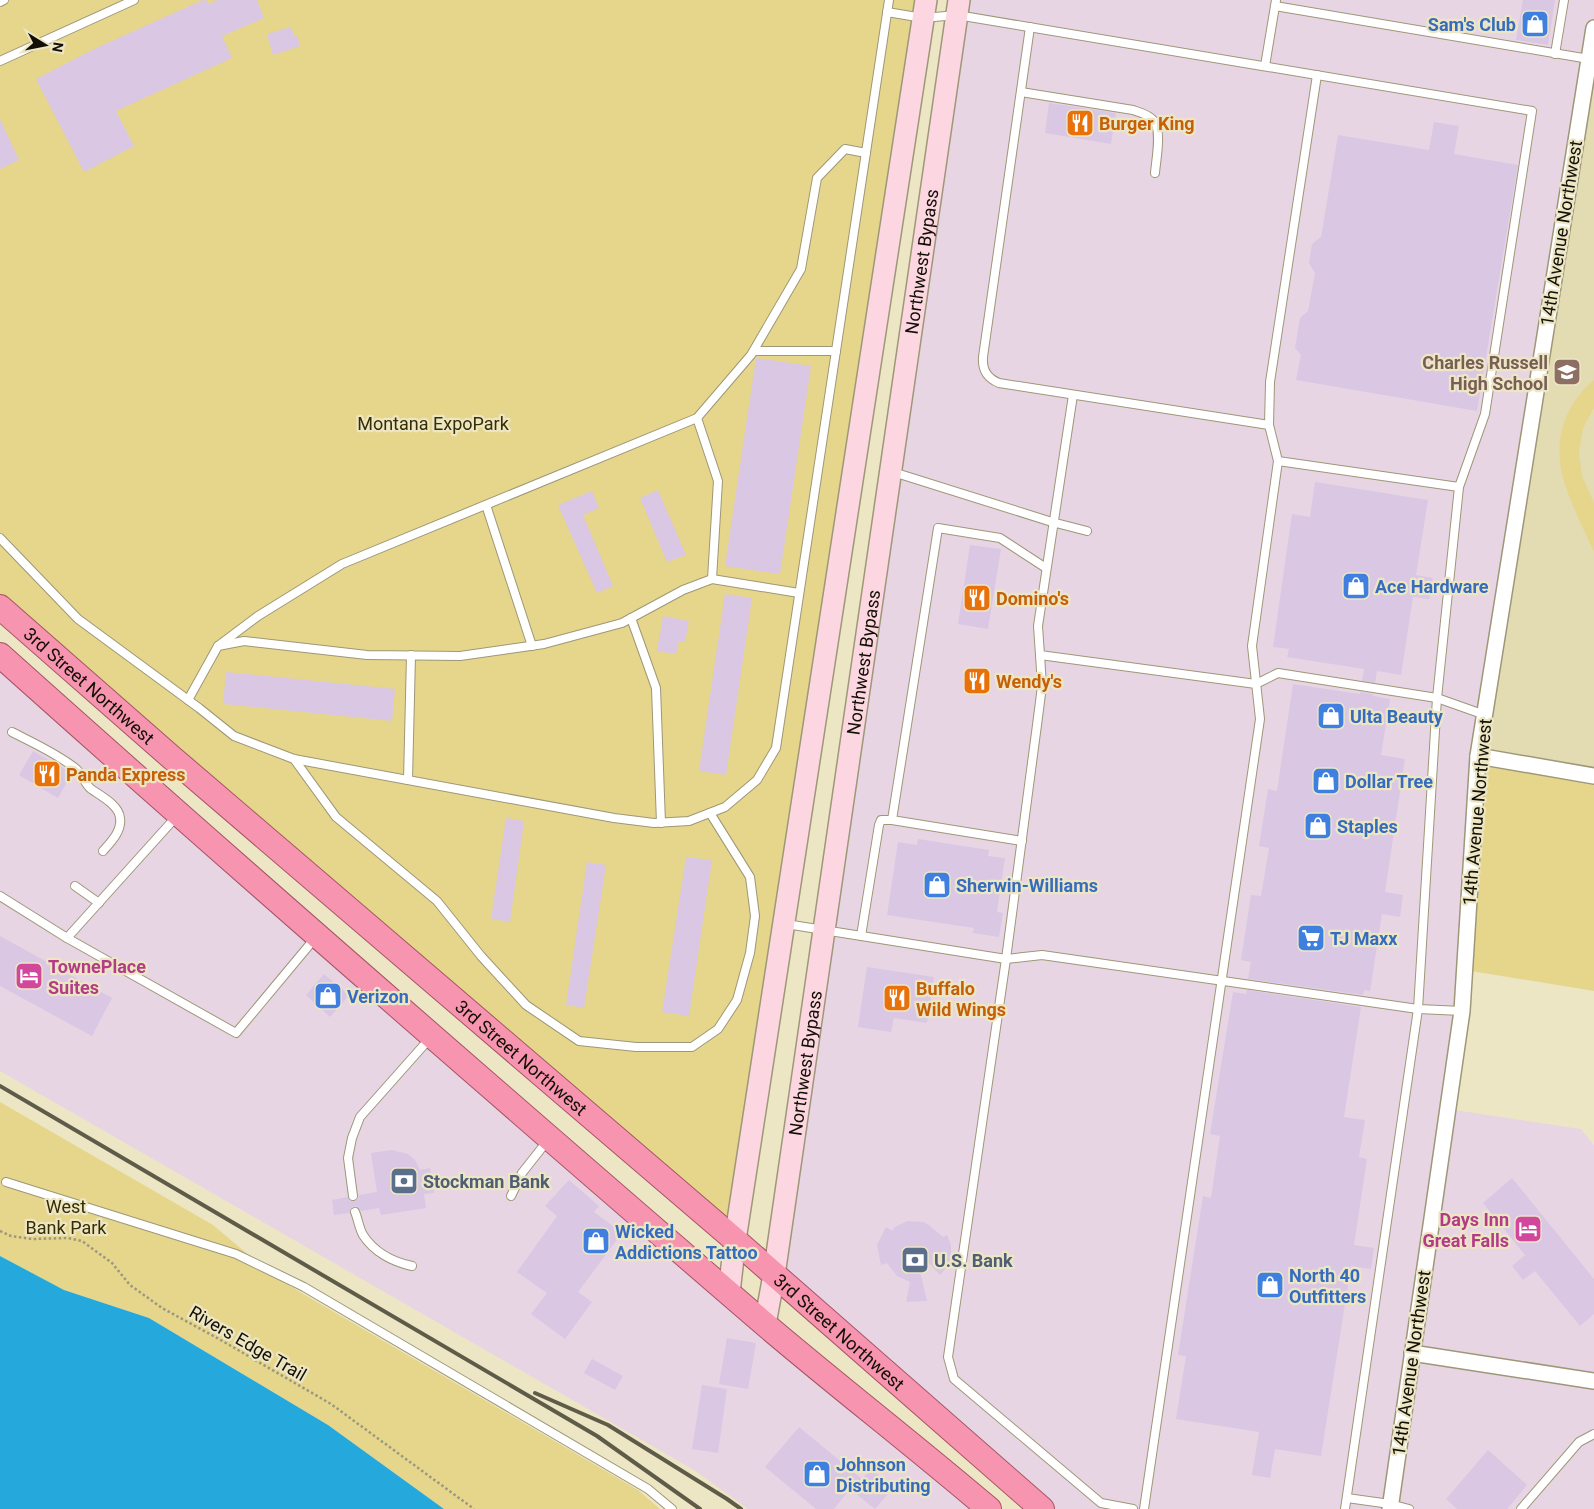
<svg xmlns="http://www.w3.org/2000/svg" width="1594" height="1509" font-family="Roboto,sans-serif">
<rect width="100%" height="100%" fill="#ede6c5"/>
<!-- commercial -->
<g fill="#e8d5e4">
<polygon points="959,0 1594,0 1594,28 1448,1109 1581,1129 1594,1145 1594,1509 1042,1509 774,1275"/>
<polygon points="0,655 986,1509 748,1509 694,1470 0,1071"/>
</g>
<!-- built -->
<polygon fill="#e3dbb2" points="1594,29 1594,776 1478,756"/>
<!-- green -->
<g fill="#e5d68c">
<polygon points="0,0 926,0 735,1240 0,607"/>
<path d="M1594 380V408L1583 428 1579 452 1582 476 1594 503V552C1584 529 1571 505 1564 481 1552 444 1564 404 1594 380Z"/>
<polygon points="1478,756 1594,776 1594,991 1465,970"/>
<polygon points="0,1102 213,1225 276,1278 638,1490 660,1509 444,1509 328,1425 149,1318 64,1290 0,1256"/>
</g>
<!-- water -->
<polygon fill="#25a9dc" points="0,1256 64,1290 149,1318 328,1425 444,1509 0,1509"/>
<!-- building -->
<g fill="#d9c7e4">
<polygon points="203,0 206,0 208,4 217,0 257,0 264,18 222,36 232,58 116,111 134,146 84,172 36,79 96,48"/>
<polygon points="1523,0 1555,0 1548,45 1516,40"/>
<polygon points="291,27 294,36 297,35 300,46 273,55 267,34"/>
<polygon points="1049,103 1116,113 1111,144 1045,133"/>
<polygon points="0,119 19,160 0,169"/>
<polygon points="1434,122 1459,126 1454,154 1518,165 1477,411 1296,380 1301,355 1295,348 1300,318 1308,311 1315,273 1309,263 1312,244 1321,237 1338,135 1429,150"/>
<polygon points="756,358 811,366 780,574 725,566"/>
<polygon points="1315,482 1428,500 1416,575 1433,578 1429,599 1413,597 1401,675 1377,671 1375,683 1362,681 1364,669 1287,657 1289,649 1273,647 1292,514 1310,517"/>
<polygon points="658,490 686,555 667,562 640,498"/>
<polygon points="592,491 599,508 583,515 613,586 597,593 558,505"/>
<polygon points="970,545 1001,549 988,629 958,624"/>
<polygon points="725,594 752,598 726,775 699,771"/>
<polygon points="663,616 689,621 685,642 679,641 676,654 657,651"/>
<polygon points="226,672 395,689 392,721 223,704"/>
<polygon points="1293,684 1360,694 1360,692 1373,694 1373,696 1390,699 1381,755 1405,759 1385,892 1403,895 1400,917 1382,914 1370,991 1364,990 1363,995 1248,979 1251,962 1241,960 1251,895 1261,896 1269,848 1259,846 1268,789 1277,791"/>
<polygon points="33,751 72,773 58,798 19,775"/>
<polygon points="506,818 524,821 510,922 491,919"/>
<polygon points="918,839 989,850 988,856 1005,858 997,912 1003,913 999,937 973,933 974,928 887,915 898,842 917,845"/>
<polygon points="686,857 712,860 689,1016 662,1012"/>
<polygon points="587,862 606,865 584,1008 566,1005"/>
<polygon points="0,936 112,998 92,1036 0,986"/>
<polygon points="867,967 934,977 927,1023 894,1018 891,1032 858,1027"/>
<polygon points="324,974 349,995 330,1017 306,995"/>
<polygon points="1247,990 1361,1007 1344,1117 1365,1120 1359,1157 1367,1159 1354,1245 1374,1248 1371,1269 1351,1266 1321,1456 1275,1449 1270,1478 1252,1475 1259,1432 1176,1419 1186,1356 1178,1355 1203,1196 1211,1198 1220,1136 1210,1134 1233,992 1246,994"/>
<polygon points="392,1150 408,1154 415,1160 420,1170 430,1168 434,1193 424,1194 426,1208 381,1215 379,1208 361,1211 355,1206 351,1208 350,1213 334,1215 332,1200 348,1197 350,1201 354,1201 358,1199 359,1195 377,1192 371,1153"/>
<polygon points="1512,1178 1594,1279 1594,1314 1580,1326 1535,1271 1523,1280 1512,1266 1525,1255 1483,1203"/>
<polygon points="569,1180 599,1206 594,1212 622,1233 578,1292 592,1302 565,1339 531,1314 547,1293 517,1272 557,1216 545,1206"/>
<polygon points="907,1221 923,1222 930,1226 943,1237 947,1235 951,1245 951,1257 947,1267 940,1275 914,1247 927,1301 906,1302 910,1282 897,1276 887,1263 881,1265 877,1245 886,1227 892,1231 895,1227"/>
<polygon points="727,1338 756,1343 748,1389 719,1384"/>
<polygon points="592,1359 623,1376 615,1390 584,1373"/>
<polygon points="702,1385 727,1389 718,1453 692,1449"/>
<polygon points="799,1427 862,1479 871,1469 893,1488 875,1509 850,1489 834,1509 816,1509 765,1467"/>
<polygon points="1488,1450 1527,1485 1507,1509 1457,1509 1446,1499"/>
</g>
<g fill="none" stroke-linecap="round" stroke-linejoin="round">
<defs>
<g id="service">
<polyline points="0,2 4,0"/>
<polyline points="1275,6 1589,59"/>
<polyline points="887,12 923,18 957,15 1532,111 1485,414 1459,487 1278,461"/>
<path d="M1030 27 983 357C982 370 987 378 999 383L1269 425"/>
<polyline points="1555,54 1564,0"/>
<polyline points="0,61 134,0"/>
<polyline points="1265,66 1276,0"/>
<path d="M1021 92 1133 110C1139 112 1150 115 1154 121 1162 131 1156 160 1155 173"/>
<polyline points="754,351 836,351"/>
<polyline points="1073,395 1038,626 1040,655 1256,684 1278,673 1437,698 1485,715"/>
<polyline points="697,418 718,481 712,579"/>
<polyline points="893,472 1052,522 1087,531"/>
<polyline points="486,505 532,646"/>
<polyline points="0,538 78,619 199,708 234,736 294,759 614,818 654,823 689,821 725,807 757,780 776,748 889,0"/>
<polyline points="631,618 656,688 661,823"/>
<polyline points="218,646 258,616 342,564 697,418 751,355 801,269 817,178 845,149 866,153"/>
<polyline points="1040,655 1042,686 1037,725 1006,959 948,1357 954,1379 1101,1503 1133,1509"/>
<polyline points="188,700 218,646 244,641 367,655 460,656 544,644 622,623 683,590 712,579 799,593"/>
<path d="M12 732C33 743 56 753 75 768 83 774 84 783 91 789 101 796 119 805 120 818 122 831 111 842 103 851"/>
<polyline points="294,759 336,817 437,901 481,956 526,1005 579,1041 636,1047 692,1047 718,1029 737,1000 750,953 755,916 750,877 710,813"/>
<polyline points="408,780 411,655"/>
<polyline points="1022,841 892,820 938,528 1000,538 1046,568"/>
<polyline points="75,886 99,903"/>
<polyline points="0,896 67,938 236,1033 316,937"/>
<polyline points="786,924 1006,959 1042,955 1418,1009 1462,1011"/>
<polyline points="861,936 879,825 881,820 892,820"/>
<polyline points="67,938 176,817"/>
<polyline points="6,1182 236,1254 304,1287 648,1489 672,1509"/>
<polyline points="353,1196 348,1158 352,1138 360,1117 431,1037"/>
<polyline points="511,1196 522,1173 548,1140"/>
<path d="M355 1212C358 1219 359 1228 363 1235 374 1252 393 1262 412 1266"/>
<polyline points="1347,1498 1390,1504 1409,1509"/>
<polyline points="1144,1509 1260,719 1252,646 1278,461 1269,425 1270,382 1317,75"/>
<polyline points="1345,1509 1418,1009 1437,698 1459,487"/>
<polyline points="1521,1509 1579,1442 1594,1434"/>
</g>
<g id="minor">
<polyline points="1478,756 1594,776"/>
<polyline points="1412,1353 1594,1381"/>
<polyline points="1390,1509 1462,1011 1478,756 1594,28"/>
</g>
<g id="secondary">
<polyline points="729,1293 735,1240 926,0"/>
<path id="s1" d="M765 1324 774 1275 959 0"/>
</g>
<g id="trunk">
<path id="s2" d="M0 607 171 757 735 1240 1042 1509"/>
<path d="M0 655C251 880 506 1101 761 1321 836 1385 914 1445 989 1509"/>
</g>
</defs>
<!-- service casing -->
<use href="#service" stroke="#9e9778" stroke-width="10"/>
<!-- minor casing -->
<use href="#minor" stroke="#9e9778" stroke-width="18"/>
<!-- secondary casing -->
<use href="#secondary" stroke="#9e9778" stroke-width="24"/>
<!-- trunk casing -->
<use href="#trunk" stroke="#a65566" stroke-width="26"/>
<!-- path -->
<polyline stroke="#9c977e" stroke-width="2.5" stroke-dasharray="2.5 2.5" stroke-linecap="butt" points="0,1231 11,1236 32,1239 68,1238 82,1241 112,1263 130,1285 162,1308 219,1339 331,1404 474,1509"/>
<!-- service -->
<use href="#service" stroke="#fff" stroke-width="8"/>
<!-- minor -->
<use href="#minor" stroke="#fff" stroke-width="15"/>
<!-- secondary -->
<use href="#secondary" stroke="#fcd7e1" stroke-width="21"/>
<!-- trunk -->
<use href="#trunk" stroke="#f794af" stroke-width="24"/>
<!-- rail -->
<g stroke="#5f5b49" stroke-width="4">
<polyline points="0,1086 597,1436 700,1509"/>
<polyline points="535,1393 608,1425 727,1499 741,1509"/>
</g>
</g>
<!-- icons -->
<defs>
<symbol id="shop-square" viewBox="-11 -11 22 22"><rect x="-9" y="-9" width="18" height="18" rx="4" fill="#3f7fe0" stroke="#ede6c5"/><path d="M-5-2.5h2.3a2.7 3.5 0 0 1 5.4 0H5L5.5 6h-11ZM-1.5-2.5h3a1.5 2.3 0 0 0-3 0Z" fill="#fff"/></symbol>
<symbol id="restaurant-square" viewBox="-11 -11 22 22"><rect x="-9" y="-9" width="18" height="18" rx="4" fill="#e8710a" stroke="#ede6c5"/><path d="M-5-6h1v4h1v-4h1v4h1v-4h1v5L-1.5 .5V6h-2V.5L-5-1ZM5-6V6H3V1.5H1.5Q1.5-4 5-6Z" fill="#fff"/></symbol>
<symbol id="school-square" viewBox="-11 -11 22 22"><rect x="-9" y="-9" width="18" height="18" rx="4" fill="#8d6e63" stroke="#ede6c5"/><path d="M0-5L7-2L0 1L-7-2ZM-4 1L0 2.5L4 1V4Q0 6-4 4Z" fill="#fff"/></symbol>
<symbol id="supermarket-square" viewBox="-11 -11 22 22"><rect x="-9" y="-9" width="18" height="18" rx="4" fill="#3f7fe0" stroke="#ede6c5"/><path d="M-6-5.5h2.5l.6 2H6L4.5 2H-2.5L-4.4-4H-6ZM-1.5 3.2a1.3 1.3 0 1 0 .1 0ZM3 3.2a1.3 1.3 0 1 0 .1 0Z" fill="#fff"/></symbol>
<symbol id="hotel-square" viewBox="-11 -11 22 22"><rect x="-9" y="-9" width="18" height="18" rx="4" fill="#d1479c" stroke="#ede6c5"/><path d="M-6-4.5h1.5V1H6V5H4.5V3h-9V5H-6ZM-4 0a1.8 1.8 0 1 1 3.6 0ZM.5 0V-2.5h3Q6-2.5 6 0Z" fill="#fff"/></symbol>
<symbol id="bank-square" viewBox="-11 -11 22 22"><rect x="-9" y="-9" width="18" height="18" rx="4" fill="#5c6f8a" stroke="#ede6c5"/><path d="M-6-4H6V4H-6ZM0-2.3a2.3 2.3 0 1 0 0 4.6a2.3 2.3 0 1 0 0-4.6Z" fill="#fff"/></symbol>
</defs>
<g fill-rule="evenodd">
<use href="#shop-square" x="1519" y="8" width="32" height="32"/>
<use href="#restaurant-square" x="1064" y="107" width="32" height="32"/>
<use href="#school-square" x="1551" y="356" width="32" height="32"/>
<use href="#shop-square" x="1340" y="570" width="32" height="32"/>
<use href="#restaurant-square" x="961" y="582" width="32" height="32"/>
<use href="#restaurant-square" x="961" y="665" width="32" height="32"/>
<use href="#shop-square" x="1315" y="700" width="32" height="32"/>
<use href="#restaurant-square" x="31" y="758" width="32" height="32"/>
<use href="#shop-square" x="1310" y="765" width="32" height="32"/>
<use href="#shop-square" x="1302" y="810" width="32" height="32"/>
<use href="#shop-square" x="921" y="869" width="32" height="32"/>
<use href="#supermarket-square" x="1295" y="922" width="32" height="32"/>
<use href="#hotel-square" x="13" y="960" width="32" height="32"/>
<use href="#shop-square" x="312" y="980" width="32" height="32"/>
<use href="#restaurant-square" x="881" y="982" width="32" height="32"/>
<use href="#bank-square" x="388" y="1165" width="32" height="32"/>
<use href="#hotel-square" x="1512" y="1213" width="32" height="32"/>
<use href="#shop-square" x="580" y="1225" width="32" height="32"/>
<use href="#bank-square" x="899" y="1244" width="32" height="32"/>
<use href="#shop-square" x="1254" y="1269" width="32" height="32"/>
<use href="#shop-square" x="801" y="1458" width="32" height="32"/>
</g>
<g text-anchor="middle" dominant-baseline="central" stroke-width="4.5" stroke-linejoin="round" paint-order="stroke">
<!-- shop labels -->
<g font-size="18" font-weight="bold" fill="#366cbe" stroke="#ede6c5" text-anchor="start">
<text x="1516" y="24" text-anchor="end">Sam's Club</text>
<text x="1375" y="586">Ace Hardware</text>
<text x="1350" y="716">Ulta Beauty</text>
<text x="1345" y="781">Dollar Tree</text>
<text x="1337" y="826">Staples</text>
<text x="956" y="885">Sherwin-Williams</text>
<text x="1330" y="938">TJ Maxx</text>
<text x="347" y="996">Verizon</text>
<text x="615" y="1231">Wicked<tspan x="615" dy="21">Addictions Tattoo</tspan></text>
<text x="1289" y="1275">North 40<tspan x="1289" dy="21">Outfitters</tspan></text>
<text x="836" y="1464">Johnson<tspan x="836" dy="21">Distributing</tspan></text>
</g>
<!-- food labels -->
<g font-size="18" font-weight="bold" fill="#c56008" stroke="#ede6c5" text-anchor="start">
<text x="1099" y="123">Burger King</text>
<text x="996" y="598">Domino's</text>
<text x="996" y="681">Wendy's</text>
<text x="66" y="774">Panda Express</text>
<text x="916" y="988">Buffalo<tspan x="916" dy="21">Wild Wings</tspan></text>
</g>
<!-- street labels -->
<g font-size="18" fill="#120f05" stroke="#ede6c5">
<text transform="translate(1561 233) rotate(-81)">14th Avenue Northwest</text>
<text stroke="none"><textPath href="#s1" startOffset="1074">Northwest Bypass</textPath></text>
<text stroke="none"><textPath href="#s1" startOffset="669">Northwest Bypass</textPath></text>
<text stroke="none"><textPath href="#s2" startOffset="119">3rd Street Northwest</textPath></text>
<text transform="translate(1477 812) rotate(-85)">14th Avenue Northwest</text>
<text stroke="none"><textPath href="#s2" startOffset="689">3rd Street Northwest</textPath></text>
<text stroke="none"><textPath href="#s1" startOffset="264">Northwest Bypass</textPath></text>
<text stroke="none"><textPath href="#s2" startOffset="1109">3rd Street Northwest</textPath></text>
<text transform="translate(248 1343) rotate(30)">Rivers Edge Trail</text>
<text transform="translate(1411 1363) rotate(-82)">14th Avenue Northwest</text>
</g>
<!-- education labels -->
<g font-size="18" font-weight="bold" fill="#785e54" stroke="#ede6c5" text-anchor="end">
<text x="1548" y="362">Charles Russell<tspan x="1548" dy="21">High School</tspan></text>
</g>
<!-- park labels -->
<g font-size="18" fill="#362d00" stroke="#ede6c5">
<text x="433" y="423">Montana ExpoPark</text>
<text x="66" y="1206">West<tspan x="66" dy="21">Bank Park</tspan></text>
</g>
<!-- hotel labels -->
<g font-size="18" font-weight="bold" fill="#b23c85" stroke="#ede6c5" text-anchor="start">
<text x="48" y="966">TownePlace<tspan x="48" dy="21">Suites</tspan></text>
<text x="1509" y="1219" text-anchor="end">Days Inn<tspan x="1509" dy="21">Great Falls</tspan></text>
</g>
<!-- service labels -->
<g font-size="18" font-weight="bold" fill="#4e5e75" stroke="#ede6c5" text-anchor="start">
<text x="423" y="1181">Stockman Bank</text>
<text x="934" y="1260">U.S. Bank</text>
</g>
</g>
<!-- north arrow -->
<g transform="translate(45 45) rotate(100)" stroke="#ede6c5" stroke-width="4" paint-order="stroke">
<path d="M0-4L9 19L0 12L-9 19Z" fill="#120f05"/>
<text y="-8" font-size="14" font-weight="bold" text-anchor="middle" fill="#120f05">N</text>
</g>
</svg>
